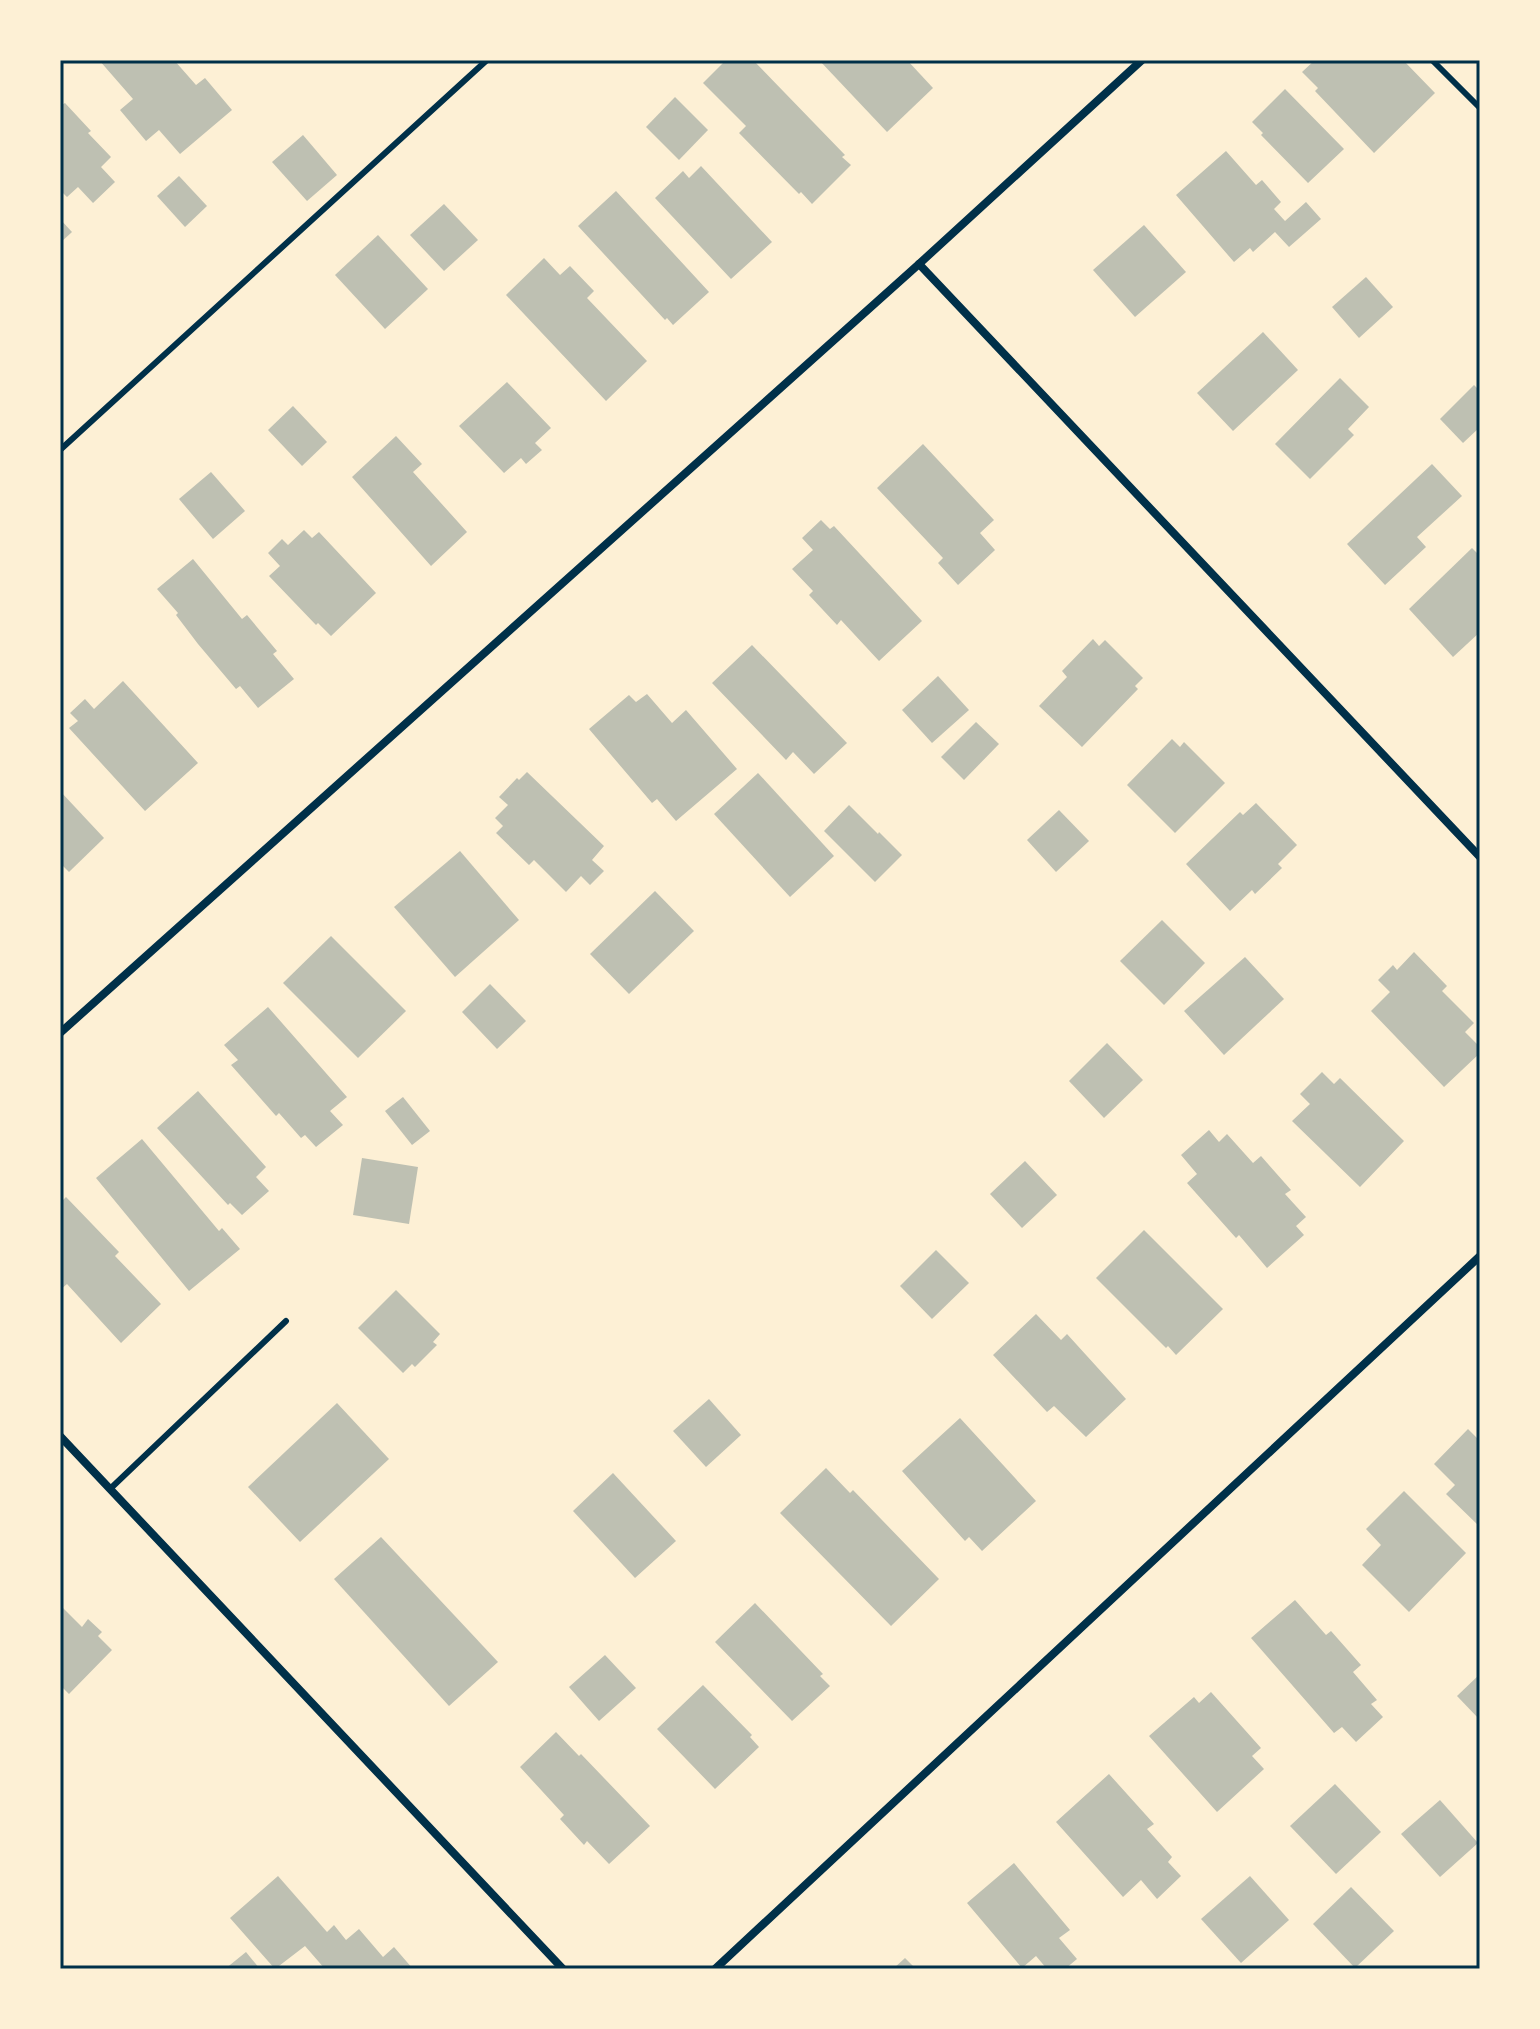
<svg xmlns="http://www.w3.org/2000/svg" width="1540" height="2029" font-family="'IBM Plex Serif',serif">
<rect width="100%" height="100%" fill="#fdf0d5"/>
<!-- building -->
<g fill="#bec0b2">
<polygon points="99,60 174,60 196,85 205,78 232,110 180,154 159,130 146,141 120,110 133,99"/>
<polygon points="726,60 753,60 845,155 842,157 851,165 812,204 801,192 799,194 739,133 746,126 703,83"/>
<polygon points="819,60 907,60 933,88 887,132"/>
<polygon points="1315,60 1403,60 1435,93 1374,153 1315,91 1318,88 1302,72"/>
<polygon points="1285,89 1344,149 1308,183 1261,135 1263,133 1252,122"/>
<polygon points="675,97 708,130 679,160 646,127"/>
<polygon points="65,103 91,131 88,133 111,157 101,167 115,182 93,203 78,187 67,197 60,190 60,106"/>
<polygon points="303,135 337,175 307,201 272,162"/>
<polygon points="1226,151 1256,185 1262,180 1281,202 1274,209 1285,221 1306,202 1321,219 1289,247 1275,232 1253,252 1250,248 1234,262 1176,195"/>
<polygon points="701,166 772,242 731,279 655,198 683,171 689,178"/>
<polygon points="179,176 207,206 185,227 157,196"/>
<polygon points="616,191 709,292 673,325 667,318 665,320 578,226"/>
<polygon points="444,204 478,240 444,271 410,235"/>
<polygon points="60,219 72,232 60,243"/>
<polygon points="1144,225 1186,272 1135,317 1093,270"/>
<polygon points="378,235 428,289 385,329 335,275"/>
<polygon points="544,258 560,275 570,266 594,291 587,298 647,361 606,401 506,295"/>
<polygon points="1366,277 1393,307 1359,338 1332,307"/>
<polygon points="1263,332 1298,370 1233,431 1197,393"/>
<polygon points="1340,378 1369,407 1348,429 1354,435 1310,479 1275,444"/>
<polygon points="507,382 551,428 535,443 542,450 526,464 521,458 504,473 459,426"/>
<polygon points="1474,385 1480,391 1480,427 1463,443 1440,419"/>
<polygon points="293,406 327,442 302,466 268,430"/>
<polygon points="396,436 422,464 413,472 467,532 431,566 352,477"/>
<polygon points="923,444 994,520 980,533 995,550 958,585 938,563 943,558 877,488"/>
<polygon points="1432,464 1462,496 1417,537 1426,547 1385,585 1347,544"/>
<polygon points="211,472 245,511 213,539 179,499"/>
<polygon points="821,520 830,529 834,526 922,621 879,661 841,620 837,625 809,595 813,591 792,569 813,550 802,538"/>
<polygon points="304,530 312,538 319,532 376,593 331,636 318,623 316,625 269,576 280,566 268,553 282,539 288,545"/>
<polygon points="1472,548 1480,556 1480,632 1453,657 1409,609"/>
<polygon points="193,559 242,619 247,615 277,651 273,654 294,679 258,708 240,686 236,689 198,644 176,615 178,613 157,589"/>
<polygon points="1093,639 1099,646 1105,640 1143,678 1135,686 1138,689 1082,747 1039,706 1067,677 1062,671"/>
<polygon points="752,645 847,743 814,774 793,752 786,760 712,683"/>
<polygon points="938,676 969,710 932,743 902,710"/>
<polygon points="123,681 198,763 145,811 69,728 78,721 70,713 85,699 94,709"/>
<polygon points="647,694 672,723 686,710 737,769 676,821 657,799 652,803 589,729 629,695 636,702"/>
<polygon points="976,722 999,744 964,780 941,757"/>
<polygon points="1172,739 1180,747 1184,742 1225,783 1175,833 1127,785"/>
<polygon points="527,772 604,846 592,860 604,871 590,885 581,876 566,892 534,860 529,865 496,833 503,826 495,818 508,805 499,797 517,778 519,780"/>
<polygon points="758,773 834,856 790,897 714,814"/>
<polygon points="60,791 104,838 69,872 60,863"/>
<polygon points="1256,803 1297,845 1278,864 1282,868 1255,894 1252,890 1230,911 1186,864 1240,812 1243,815"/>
<polygon points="849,805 878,834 879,832 902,855 875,882 824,831"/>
<polygon points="1059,810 1089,841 1056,872 1027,840"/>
<polygon points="460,851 519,920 455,977 394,907"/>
<polygon points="655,891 694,931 629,994 590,954"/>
<polygon points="1162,920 1205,963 1164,1005 1120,961"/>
<polygon points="331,936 406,1011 358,1058 283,983"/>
<polygon points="1414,952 1447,986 1442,991 1474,1023 1465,1032 1480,1047 1480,1053 1444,1087 1371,1011 1390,992 1378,980 1393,965 1397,970"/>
<polygon points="1245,957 1284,999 1224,1055 1184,1011"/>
<polygon points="490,984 526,1021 497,1049 462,1012"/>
<polygon points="268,1007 347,1097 330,1111 343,1125 316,1147 305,1135 301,1138 279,1113 276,1116 231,1065 238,1060 224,1045"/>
<polygon points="1107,1043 1143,1080 1104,1118 1069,1081"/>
<polygon points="1322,1072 1334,1084 1340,1078 1404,1141 1360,1187 1292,1121 1310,1104 1300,1094"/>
<polygon points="198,1091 266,1167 256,1177 269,1191 242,1215 230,1203 228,1205 157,1128"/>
<polygon points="403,1097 430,1131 412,1145 385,1111"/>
<polygon points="1209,1130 1219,1142 1227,1134 1253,1163 1261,1156 1291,1190 1285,1194 1306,1217 1296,1226 1304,1235 1267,1268 1239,1235 1236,1238 1187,1183 1197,1174 1181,1155"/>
<polygon points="142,1139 219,1231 222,1228 240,1249 189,1291 96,1178"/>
<polygon points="362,1158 418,1167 409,1224 353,1215"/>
<polygon points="1025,1161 1057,1195 1022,1228 990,1194"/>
<polygon points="66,1197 119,1252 115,1256 161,1304 121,1343 67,1284 60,1290 60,1203"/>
<polygon points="1144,1230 1223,1309 1176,1355 1168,1346 1166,1348 1096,1278"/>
<polygon points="936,1250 969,1283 932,1319 900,1286"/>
<polygon points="396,1290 440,1334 433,1342 437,1345 415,1367 412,1364 403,1373 358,1328"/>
<polygon points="1036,1314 1061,1340 1067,1334 1126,1399 1086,1437 1054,1406 1047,1412 993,1355"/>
<polygon points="709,1399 741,1435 706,1467 673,1431"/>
<polygon points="337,1403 389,1459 300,1542 248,1487"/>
<polygon points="960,1418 1036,1501 982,1551 969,1537 965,1541 902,1471"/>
<polygon points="1468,1429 1480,1441 1480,1527 1446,1494 1455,1485 1434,1464"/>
<polygon points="826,1468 850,1493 853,1490 939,1579 891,1626 780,1513"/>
<polygon points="613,1473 676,1541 635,1578 573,1511"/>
<polygon points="1404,1491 1466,1553 1409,1612 1362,1565 1381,1545 1366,1529"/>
<polygon points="381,1537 498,1662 449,1706 334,1579"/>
<polygon points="1295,1600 1326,1635 1331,1631 1361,1665 1353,1672 1377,1700 1371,1704 1383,1717 1356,1742 1342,1727 1334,1733 1251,1638"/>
<polygon points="755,1603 823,1674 820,1676 830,1686 792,1721 715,1642"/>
<polygon points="60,1605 82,1627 88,1619 102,1632 98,1636 112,1650 69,1694 60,1685"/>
<polygon points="605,1655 636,1688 599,1721 569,1687"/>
<polygon points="1480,1674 1480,1720 1457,1696"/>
<polygon points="703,1685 752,1735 750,1737 759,1747 715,1789 657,1729"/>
<polygon points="1211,1692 1261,1748 1252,1756 1264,1769 1217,1812 1149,1736 1194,1697 1199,1703"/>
<polygon points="556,1732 579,1756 581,1754 650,1826 609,1864 587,1841 584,1845 560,1819 564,1815 520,1767"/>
<polygon points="1109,1774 1154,1824 1147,1829 1172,1857 1168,1862 1181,1876 1157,1899 1141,1880 1123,1897 1056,1822"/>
<polygon points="1335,1784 1381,1832 1336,1874 1290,1826"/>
<polygon points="1440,1800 1478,1843 1440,1877 1401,1834"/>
<polygon points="1014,1863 1070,1930 1059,1938 1077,1959 1065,1969 1047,1969 1036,1956 1022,1968 967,1903"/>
<polygon points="278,1876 327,1932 334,1925 346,1940 359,1929 383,1957 394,1947 413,1969 325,1969 305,1946 275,1969 230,1918"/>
<polygon points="1250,1876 1289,1920 1241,1963 1201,1919"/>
<polygon points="1351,1887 1394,1931 1355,1968 1313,1924"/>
<polygon points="246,1952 260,1969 225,1969"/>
<polygon points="905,1958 916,1969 893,1969"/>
</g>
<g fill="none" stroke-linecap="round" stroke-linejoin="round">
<!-- service -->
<g stroke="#003049" stroke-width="6">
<polyline points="1432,60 1480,108"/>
<polyline points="60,450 487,60"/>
<polyline points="110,1489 286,1321"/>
</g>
<!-- minor -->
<g stroke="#003049" stroke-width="8">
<polyline points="919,264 1480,857"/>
<polyline points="60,1033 919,264 1142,60"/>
<polyline points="60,1436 563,1969"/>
<polyline points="715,1969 1480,1256"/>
</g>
</g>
<!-- border -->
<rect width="1540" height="2029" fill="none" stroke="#fdf0d5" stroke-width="124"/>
<rect x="62" y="62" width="1416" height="1905" fill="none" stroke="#003049" stroke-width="3"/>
</svg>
